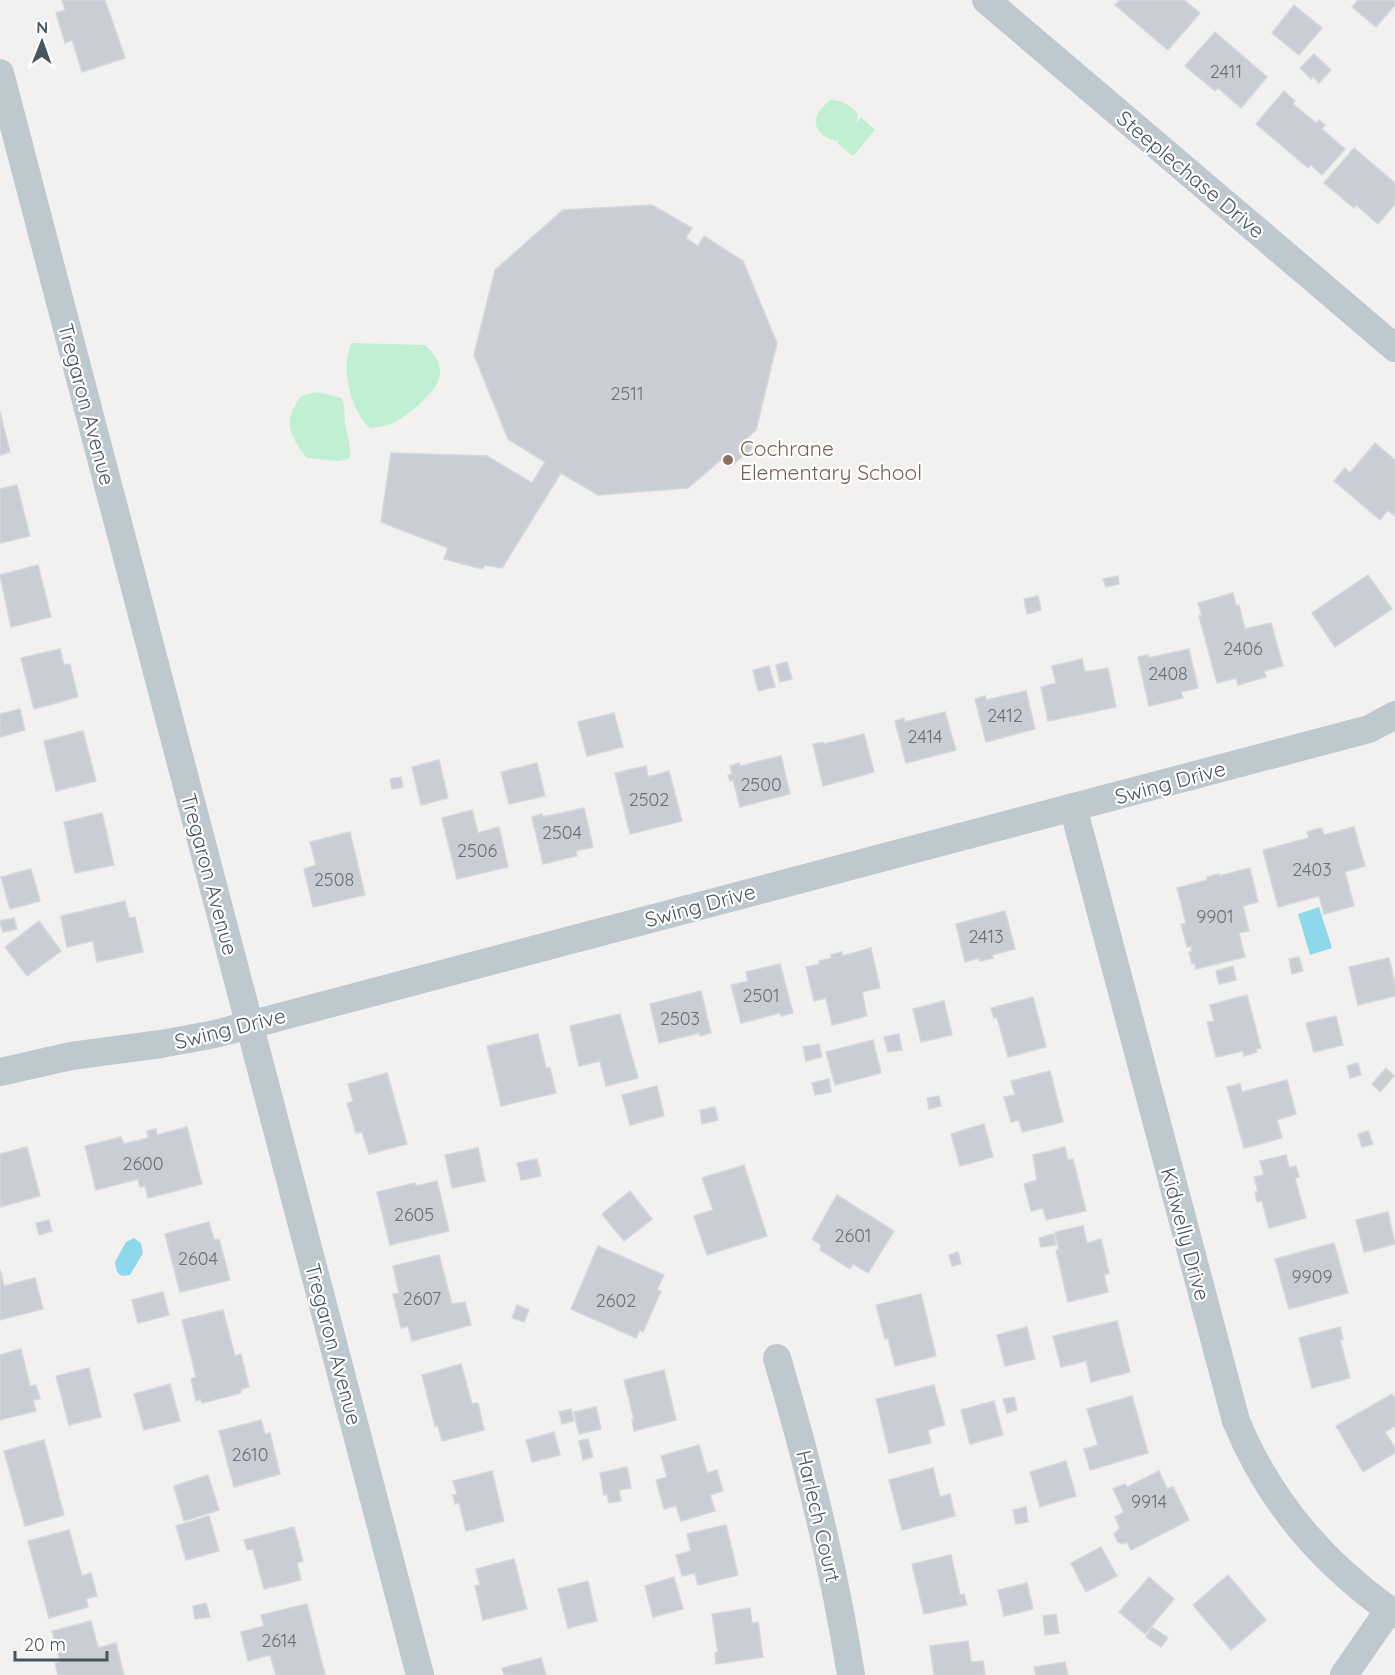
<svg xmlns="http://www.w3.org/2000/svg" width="1395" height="1675" font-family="Quicksand,sans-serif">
<rect width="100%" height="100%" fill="#f3f0f0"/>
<!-- green -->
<g fill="#c0efd2">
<path d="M830 100C843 100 849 105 858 114L856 123 861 117 875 130 853 156 838 144 839 141C827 140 811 130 817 115 819 110 826 104 830 100Z"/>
<path d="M352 343 425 345C433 353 440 361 440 373 440 390 407 416 393 423 386 426 378 427 370 428 351 413 339 365 352 343Z"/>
<path d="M317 392 342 398C346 410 344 412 345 423 347 435 351 446 350 458L339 461 307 458C288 433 283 422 301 396Z"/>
</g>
<!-- water -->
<g fill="#8ed8eb">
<polygon points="1319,907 1332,948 1310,955 1298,914"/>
<polygon points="134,1238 141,1243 143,1253 130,1275 122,1276 117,1272 115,1262 126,1242"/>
</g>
<!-- building -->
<g fill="#cacdd3" stroke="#d4d7dc" stroke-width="1.5">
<polygon points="62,0 105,0 125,58 82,72 72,40 65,43 56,13 65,10"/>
<polygon points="1120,0 1184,0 1200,13 1168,50 1115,5"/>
<polygon points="1358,0 1395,0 1395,5 1376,27 1352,7"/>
<polygon points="1294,5 1322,28 1299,55 1272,33"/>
<polygon points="1215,32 1267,77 1241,108 1218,88 1215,91 1185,66"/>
<polygon points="1314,54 1331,70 1319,83 1313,76 1311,79 1300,68"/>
<polygon points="1284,91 1295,101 1293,104 1316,123 1319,120 1325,125 1322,129 1345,149 1322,175 1311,165 1308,168 1256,124"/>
<polygon points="1354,148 1395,183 1395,204 1378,224 1356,205 1354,208 1324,183"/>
<polygon points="652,205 692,228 686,238 698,246 704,236 743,261 777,343 756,430 746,439 753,448 730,467 723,458 688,488 598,495 561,473 502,568 485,565 482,569 444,559 448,548 381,522 391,453 487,456 532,483 545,462 508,439 474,355 495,270 563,210"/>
<polygon points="0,412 10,452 0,455"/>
<polygon points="1375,443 1395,460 1395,516 1388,510 1380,520 1334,481 1345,468 1350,473"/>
<polygon points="17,485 30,536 0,543 0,489"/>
<polygon points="38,565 51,617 11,627 0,575"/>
<polygon points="1368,575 1392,609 1335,647 1312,613"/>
<polygon points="1118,576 1119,584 1106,587 1103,579"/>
<polygon points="1233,593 1236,606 1239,605 1245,629 1271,623 1283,666 1264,671 1266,677 1238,685 1236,678 1217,683 1199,616 1202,616 1198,603"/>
<polygon points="1038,596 1041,610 1027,614 1024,599"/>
<polygon points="60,649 64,665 70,664 78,697 34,709 21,658"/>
<polygon points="1189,649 1198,688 1181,692 1183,698 1149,706 1138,657 1148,655 1148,658"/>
<polygon points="1082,659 1085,672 1108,668 1116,707 1048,721 1041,687 1056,683 1052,666"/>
<polygon points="787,662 792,679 780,682 776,665"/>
<polygon points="769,666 775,687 758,691 753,670"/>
<polygon points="1026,691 1035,729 986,742 975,699 985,696 986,700"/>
<polygon points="20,709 25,730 0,737 0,714"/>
<polygon points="945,712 956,750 906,763 895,721 904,718 905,722"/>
<polygon points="614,713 623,747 587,756 578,722"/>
<polygon points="83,731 96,781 56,791 44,741"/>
<polygon points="864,734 874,772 823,786 813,744 823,742 824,744"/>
<polygon points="781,756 790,794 740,807 733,780 730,781 728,775 732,774 730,766 739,763 740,766"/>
<polygon points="439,760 448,798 421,805 412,767"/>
<polygon points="537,763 545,796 509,804 501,772"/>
<polygon points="646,766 648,777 669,771 682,821 630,834 615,773"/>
<polygon points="401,777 403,787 392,789 390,779"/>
<polygon points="584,808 593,847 576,851 577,856 543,864 532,817 542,814 543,817"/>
<polygon points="472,810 478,833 499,827 508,867 457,879 442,818"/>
<polygon points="102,813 114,865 75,873 64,822"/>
<polygon points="1354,827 1365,866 1345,872 1354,906 1324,914 1319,896 1278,907 1263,850 1309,838 1307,832 1316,829 1322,828 1324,835"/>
<polygon points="350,832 365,895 313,907 304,869 316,865 310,842"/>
<polygon points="1250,868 1258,902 1243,906 1249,931 1239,933 1245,957 1196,969 1195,963 1192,964 1189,952 1192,951 1191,946 1187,947 1181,924 1186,923 1177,888 1207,880 1207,877 1219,874 1219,876"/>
<polygon points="31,869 40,901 10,909 1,877"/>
<polygon points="125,901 129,918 135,917 143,952 97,962 93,941 67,947 61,916"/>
<polygon points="1005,911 1015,949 992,955 993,958 980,961 979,958 965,962 956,924"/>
<polygon points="14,918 17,929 3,932 0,921"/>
<polygon points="39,921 61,951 27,976 5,947"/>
<polygon points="871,948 880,988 862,992 867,1016 832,1025 826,998 814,1001 806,967 820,964 819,961 832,958 831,955 834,954 842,952 842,956"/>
<polygon points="1299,957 1303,971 1292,974 1289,959"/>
<polygon points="1389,958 1395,985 1395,996 1358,1005 1349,967"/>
<polygon points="780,964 793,1013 781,1016 780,1013 741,1023 731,985 748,981 746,972"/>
<polygon points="1233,966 1236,980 1219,984 1216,971"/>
<polygon points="701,991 711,1033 700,1036 699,1033 659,1043 650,1004"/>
<polygon points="1247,995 1261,1048 1256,1049 1257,1052 1244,1056 1243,1051 1216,1057 1207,1022 1214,1021 1210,1005"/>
<polygon points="1033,997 1046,1047 1008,1057 997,1017 994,1018 991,1008"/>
<polygon points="944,1001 952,1035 921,1042 913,1009"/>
<polygon points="620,1014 638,1078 606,1086 600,1061 579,1066 570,1026"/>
<polygon points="1336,1016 1343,1045 1314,1052 1306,1023"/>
<polygon points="538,1034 546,1068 550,1068 556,1093 501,1106 487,1046"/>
<polygon points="899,1034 902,1050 888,1052 884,1037"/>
<polygon points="873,1040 881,1073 835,1085 826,1052"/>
<polygon points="819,1044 822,1057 806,1061 803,1047"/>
<polygon points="1358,1063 1361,1075 1350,1078 1347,1066"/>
<polygon points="1386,1068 1394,1076 1380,1092 1372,1084"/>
<polygon points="1050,1071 1063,1122 1022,1132 1019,1120 1011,1122 1004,1097 1015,1095 1011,1081"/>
<polygon points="387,1073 407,1144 369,1154 362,1132 356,1133 347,1103 353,1101 348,1084"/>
<polygon points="829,1079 831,1092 815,1095 812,1083"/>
<polygon points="1287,1080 1296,1114 1277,1120 1282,1138 1244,1148 1227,1087 1240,1084 1242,1092"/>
<polygon points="657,1086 664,1116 630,1125 622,1095"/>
<polygon points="939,1096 941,1106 929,1109 927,1098"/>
<polygon points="715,1107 718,1120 702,1124 700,1110"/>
<polygon points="984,1124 993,1157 960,1166 951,1134"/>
<polygon points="187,1127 202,1184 148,1198 145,1186 140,1187 138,1179 96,1190 85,1146 121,1137 124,1144 148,1138 147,1131 156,1129 157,1135"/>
<polygon points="1368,1131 1373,1144 1362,1147 1358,1134"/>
<polygon points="27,1147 40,1196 0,1207 0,1154"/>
<polygon points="1065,1147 1068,1160 1073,1159 1086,1211 1046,1220 1043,1208 1031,1211 1024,1184 1037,1180 1033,1155"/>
<polygon points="478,1148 485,1181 452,1188 445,1155"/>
<polygon points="1286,1155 1289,1168 1296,1166 1299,1177 1295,1178 1306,1218 1269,1228 1262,1201 1257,1202 1255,1192 1258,1191 1254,1177 1264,1175 1260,1161"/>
<polygon points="537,1159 541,1176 521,1180 517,1163"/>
<polygon points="744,1165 767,1236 707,1255 694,1216 713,1210 702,1178"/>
<polygon points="437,1181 449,1231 390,1245 377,1192 415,1183 416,1186"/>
<polygon points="630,1191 652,1219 624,1241 602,1214"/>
<polygon points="837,1195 894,1231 868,1273 853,1264 850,1269 820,1250 821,1245 812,1239"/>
<polygon points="1388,1212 1395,1244 1364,1252 1356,1220"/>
<polygon points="49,1220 52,1231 39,1235 36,1223"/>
<polygon points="209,1222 214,1240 219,1239 230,1280 180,1292 165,1234"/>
<polygon points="1083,1226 1087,1243 1101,1239 1109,1273 1104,1275 1108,1292 1068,1302 1056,1250 1059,1250 1055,1232"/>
<polygon points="1054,1234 1056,1245 1041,1247 1039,1238"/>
<polygon points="1334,1243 1348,1293 1289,1309 1275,1259"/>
<polygon points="598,1246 664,1275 657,1290 661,1291 643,1332 640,1330 636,1338 571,1309"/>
<polygon points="958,1252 961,1264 952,1266 949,1255"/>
<polygon points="439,1255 452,1304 465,1302 471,1325 412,1341 408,1326 401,1328 393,1294 399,1293 393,1266"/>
<polygon points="0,1269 4,1286 35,1278 43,1309 0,1320"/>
<polygon points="163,1292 169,1315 138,1323 132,1300"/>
<polygon points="921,1294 936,1356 895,1366 888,1338 885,1339 876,1305"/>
<polygon points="517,1305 529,1310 524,1322 512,1318"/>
<polygon points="223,1310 235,1356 241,1354 249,1387 241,1389 241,1393 202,1403 201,1399 196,1401 191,1379 196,1377 182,1320"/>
<polygon points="1117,1321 1130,1372 1091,1382 1086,1361 1061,1367 1053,1336"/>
<polygon points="1027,1327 1035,1359 1005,1366 997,1335"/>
<polygon points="1340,1327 1343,1339 1340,1340 1350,1378 1312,1388 1299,1338"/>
<polygon points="21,1349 30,1386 36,1385 40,1399 33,1400 36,1411 0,1420 0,1355"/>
<polygon points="461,1364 472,1404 478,1403 484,1430 442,1441 438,1426 435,1426 422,1375"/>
<polygon points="89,1368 101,1417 69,1425 56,1376"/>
<polygon points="664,1370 676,1420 634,1431 632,1419 634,1419 624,1380"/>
<polygon points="170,1384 180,1421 144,1430 134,1394"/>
<polygon points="934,1385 945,1425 928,1430 931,1443 889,1453 876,1399"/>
<polygon points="1392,1394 1395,1399 1395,1426 1385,1432 1395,1448 1395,1453 1363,1472 1336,1426"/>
<polygon points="1132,1396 1148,1453 1090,1470 1084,1449 1098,1445 1087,1409"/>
<polygon points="1014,1397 1017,1410 1007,1413 1003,1399"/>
<polygon points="994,1401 1003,1435 970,1444 961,1410"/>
<polygon points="596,1407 601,1429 579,1434 574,1412"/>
<polygon points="571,1409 574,1421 562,1424 559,1412"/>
<polygon points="261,1420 265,1434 270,1433 280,1474 234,1487 219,1431"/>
<polygon points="554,1432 560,1455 532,1462 526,1440"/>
<polygon points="588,1439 593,1457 583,1460 579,1441"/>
<polygon points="44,1440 64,1515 25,1526 4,1451"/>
<polygon points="699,1445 707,1473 717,1470 723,1491 710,1495 715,1511 681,1521 676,1506 664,1509 656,1480 667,1477 661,1456"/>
<polygon points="1066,1461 1076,1496 1040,1507 1030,1472"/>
<polygon points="627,1467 631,1488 619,1490 621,1501 609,1503 607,1494 604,1495 600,1473"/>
<polygon points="933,1468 940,1497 950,1494 955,1516 902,1530 889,1480"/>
<polygon points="492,1471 504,1521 466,1531 459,1503 455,1504 453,1495 457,1494 453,1481"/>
<polygon points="1159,1471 1167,1489 1173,1487 1189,1520 1131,1550 1127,1542 1123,1544 1118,1542 1114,1534 1120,1528 1115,1517 1124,1512 1113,1489 1125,1484 1127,1487"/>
<polygon points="208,1475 219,1510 184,1521 174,1486"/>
<polygon points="1026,1507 1028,1522 1016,1524 1013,1510"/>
<polygon points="209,1516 219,1551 186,1560 176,1526"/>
<polygon points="726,1525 738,1575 698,1585 695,1573 682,1576 676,1555 691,1551 687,1534"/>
<polygon points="294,1527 303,1561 297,1563 301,1580 264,1589 253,1549 247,1550 244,1540"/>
<polygon points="69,1530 82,1576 91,1573 97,1596 86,1599 88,1607 49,1618 28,1541"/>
<polygon points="1101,1547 1117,1576 1086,1592 1071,1563"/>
<polygon points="951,1555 960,1595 964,1594 967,1605 924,1614 912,1564"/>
<polygon points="514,1559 527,1609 483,1620 475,1586 480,1585 476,1569"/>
<polygon points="1228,1575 1266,1620 1231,1650 1193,1605"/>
<polygon points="674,1577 683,1609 653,1617 645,1586"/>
<polygon points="1149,1577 1174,1599 1145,1634 1119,1612"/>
<polygon points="588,1581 597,1621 568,1628 558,1589"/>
<polygon points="1027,1583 1033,1609 1004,1616 998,1590"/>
<polygon points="206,1603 210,1617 195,1619 193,1606"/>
<polygon points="307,1604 325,1675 276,1675 270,1655 248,1661 241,1632 264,1626 261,1615"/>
<polygon points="750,1608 752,1623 758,1622 763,1657 716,1664 715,1653 718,1652 712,1614"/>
<polygon points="1056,1614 1059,1633 1045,1635 1043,1616"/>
<polygon points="91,1621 98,1648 116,1643 124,1675 58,1675 55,1663 60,1662 52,1631"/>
<polygon points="1152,1627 1168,1638 1161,1647 1146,1637"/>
<polygon points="968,1641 971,1662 983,1661 985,1675 934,1675 930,1646"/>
<polygon points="541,1658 546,1675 504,1675 502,1668"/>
<polygon points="1065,1662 1068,1675 1036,1675 1034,1667"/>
</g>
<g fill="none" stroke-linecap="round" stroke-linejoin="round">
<!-- street -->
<g stroke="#bec8cf" stroke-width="28">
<polyline points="986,0 1395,348"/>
<polyline points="0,73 420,1675"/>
<path d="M1073 807 1236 1421C1269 1501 1324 1565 1395 1614"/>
<polyline points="0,1072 71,1056 161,1044 215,1034 1369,729 1395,715"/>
<path d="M777 1358C808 1462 834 1568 851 1675"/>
<polyline points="1344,1675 1389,1610"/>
</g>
</g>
<!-- markers -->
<circle fill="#8d6e63" stroke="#fff" stroke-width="2" cx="728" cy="460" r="6"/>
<g text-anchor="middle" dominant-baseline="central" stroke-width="4.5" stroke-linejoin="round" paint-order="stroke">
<!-- number labels -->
<g font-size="18" fill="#68727b">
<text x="1226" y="71">2411</text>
<text x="627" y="393">2511</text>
<text x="1243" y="648">2406</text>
<text x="1168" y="673">2408</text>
<text x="1005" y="715">2412</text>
<text x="925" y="736">2414</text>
<text x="761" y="784">2500</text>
<text x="649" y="799">2502</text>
<text x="562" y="832">2504</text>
<text x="477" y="850">2506</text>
<text x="1312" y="869">2403</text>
<text x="334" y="879">2508</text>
<text x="1215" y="916">9901</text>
<text x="986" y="936">2413</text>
<text x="761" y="995">2501</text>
<text x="680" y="1018">2503</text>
<text x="143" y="1163">2600</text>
<text x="414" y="1214">2605</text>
<text x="853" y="1235">2601</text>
<text x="198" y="1258">2604</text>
<text x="1312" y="1276">9909</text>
<text x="422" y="1298">2607</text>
<text x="616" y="1300">2602</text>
<text x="250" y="1454">2610</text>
<text x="1149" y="1501">9914</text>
<text x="279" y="1640">2614</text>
</g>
<!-- street labels -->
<g font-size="21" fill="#48545e" stroke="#fff">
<text transform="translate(1191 174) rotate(40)">Steeplechase Drive</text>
<text transform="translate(87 404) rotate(75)">Tregaron Avenue</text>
<text transform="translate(1170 782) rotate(-15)">Swing Drive</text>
<text transform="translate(210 874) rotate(75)">Tregaron Avenue</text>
<text transform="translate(700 905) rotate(-15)">Swing Drive</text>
<text transform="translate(230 1028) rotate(-14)">Swing Drive</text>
<text transform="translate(1186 1234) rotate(75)">Kidwelly Drive</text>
<text transform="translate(334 1344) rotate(75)">Tregaron Avenue</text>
<text transform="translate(819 1516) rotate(77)">Harlech Court</text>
</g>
<!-- education labels -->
<g font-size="21" fill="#785e54" stroke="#fff" text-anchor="start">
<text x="740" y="448">Cochrane<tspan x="740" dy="24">Elementary School</tspan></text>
</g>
</g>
<!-- north arrow -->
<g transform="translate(42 42) rotate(1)" stroke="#ffffff" stroke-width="4.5" paint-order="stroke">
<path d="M0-4.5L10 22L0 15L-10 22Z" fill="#48545e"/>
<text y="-9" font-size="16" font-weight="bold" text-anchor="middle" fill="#48545e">N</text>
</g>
<!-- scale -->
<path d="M15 1651v9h92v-9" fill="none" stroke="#48545e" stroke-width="3"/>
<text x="24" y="1651" font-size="18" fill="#48545e" stroke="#ffffff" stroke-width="4.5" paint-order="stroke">20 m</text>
</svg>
